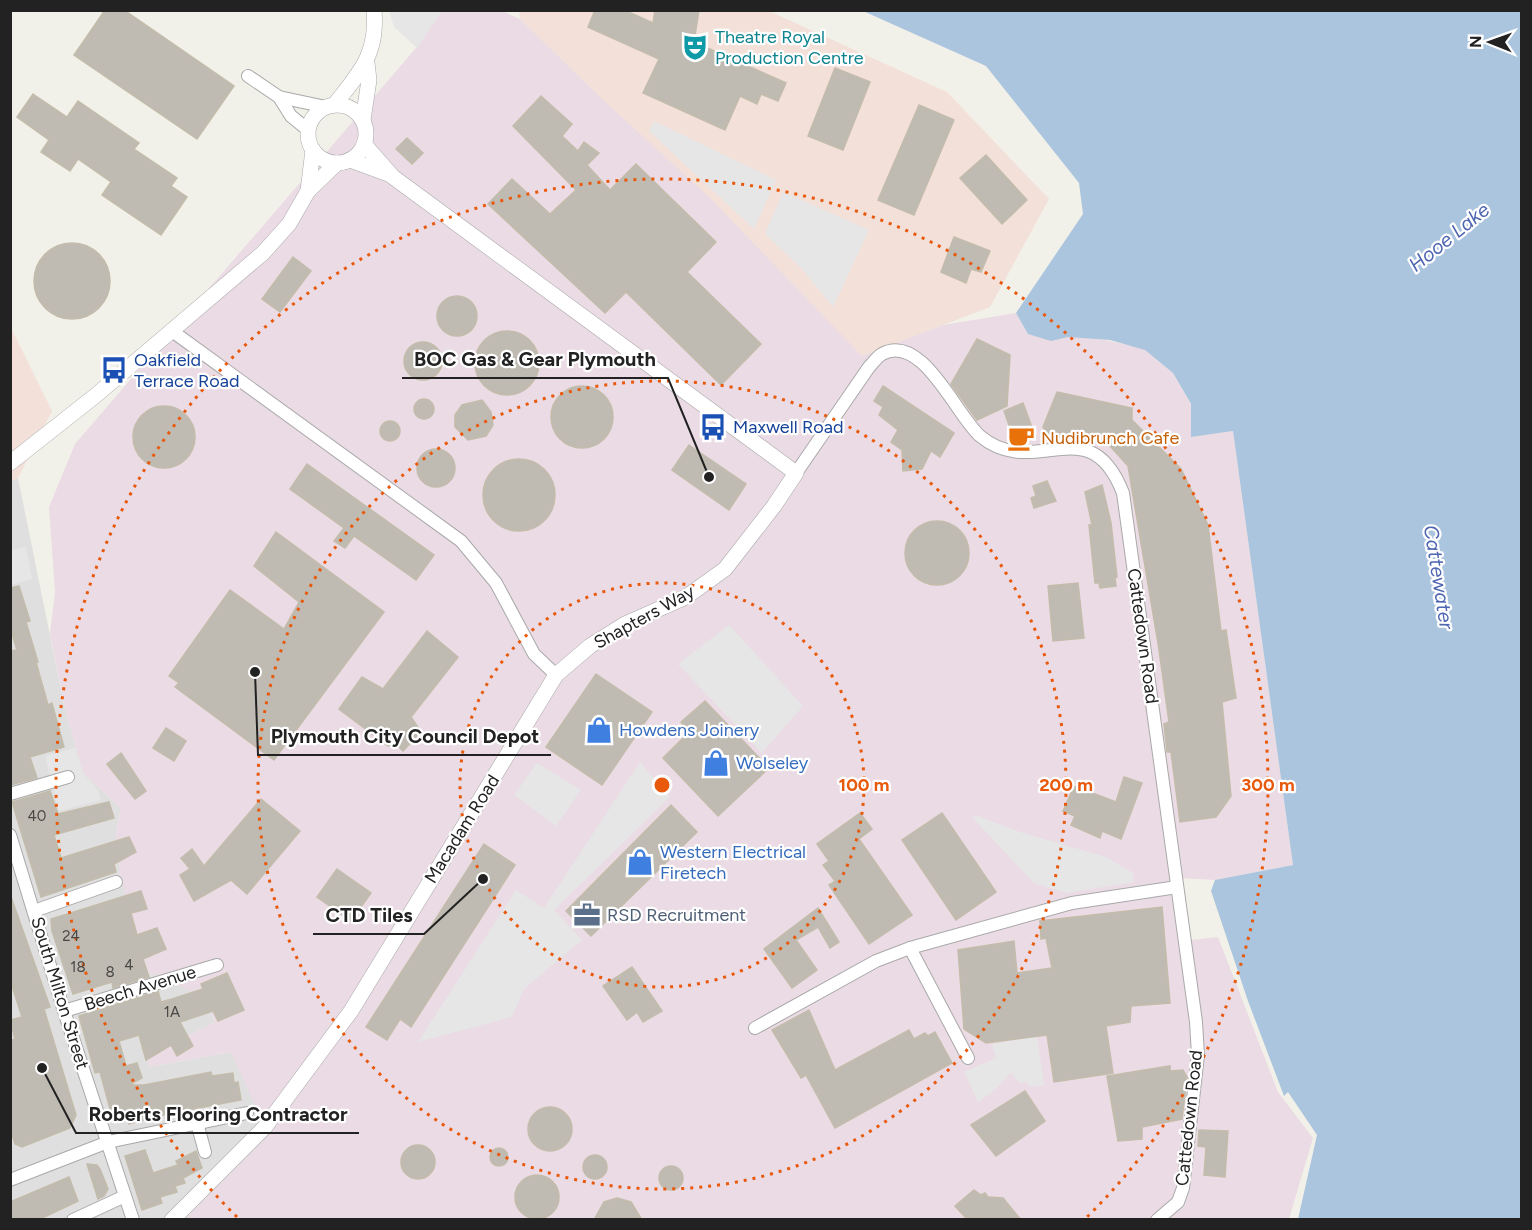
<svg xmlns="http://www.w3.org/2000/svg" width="1532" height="1230" font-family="Figtree,sans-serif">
<rect width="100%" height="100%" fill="#f2f1e9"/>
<!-- residential -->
<polygon fill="#e0dfdf" points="18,478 64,704 83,773 121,808 116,833 131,913 147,970 151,975 188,965 215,1022 175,1043 149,1067 231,1052 273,1131 185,1219 11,1220 10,481"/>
<!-- commercial -->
<g fill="#f2e0d9">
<polygon points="519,11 769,11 947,92 1049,199 990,307 862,356 520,19"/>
<polygon points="10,326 52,411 18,478 11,481"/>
</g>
<!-- industrial -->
<polygon fill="#ebdbe4" points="442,11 502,11 520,19 602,99 710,198 862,356 943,325 1016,313 1028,334 1051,340 1067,336 1106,340 1144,349 1173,373 1191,405 1191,437 1233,431 1293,865 1215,880 1179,878 1191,940 1218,937 1278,1092 1313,1138 1289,1219 185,1219 272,1131 268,1123 265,1127 231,1052 149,1067 146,1060 139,1034 175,1043 215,1022 203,997 156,974 151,975 147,970 120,875 116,833 121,808 83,773 64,704 50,633 55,592 49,507 75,444 416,48"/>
<!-- parking -->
<g fill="#e6e6e6">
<polygon points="389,11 389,10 442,11 417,48 394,27"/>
<polygon points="654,121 776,180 754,229 649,131"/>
<polygon points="783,192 869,230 833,307 801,268 765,234"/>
<polygon points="26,547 32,579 11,585 11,550"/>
<polygon points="729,625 803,706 762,753 678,664"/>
<polygon points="75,748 83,773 98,790 101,800 59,811 45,756"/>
<polygon points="640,762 670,797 554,910 582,940 524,989 512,1017 418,1042 516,890 544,908"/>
<polygon points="537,763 581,790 556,826 514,795"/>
<polygon points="975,815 1020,832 1106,857 1133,873 1134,882 1067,893 1034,883 972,817"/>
<polygon points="1037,1036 1044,1085 1031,1087 1025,1082 1019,1083 1011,1072 995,1090 978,1102 964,1072 996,1058 992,1044"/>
</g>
<!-- water -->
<polygon fill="#abc5de" points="863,11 1521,11 1521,1219 1298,1219 1317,1135 1288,1092 1284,1096 1248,1001 1211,891 1215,880 1293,865 1233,431 1191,437 1191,404 1173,373 1145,350 1110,340 1068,337 1051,341 1028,334 1016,313 1083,214 1079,183 986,66"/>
<!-- building -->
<g fill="#bfbbb2" stroke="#c3bcab" stroke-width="1.5">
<polygon points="105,10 124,10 234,86 197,139 74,55"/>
<polygon points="595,10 624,10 653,23 655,10 699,10 694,42 786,83 778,101 761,94 757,104 740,96 725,130 643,93 659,59 588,27"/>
<polygon points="835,68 870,82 843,150 808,136"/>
<polygon points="33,94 67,117 78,101 139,143 134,149 177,178 171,186 187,197 161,235 102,195 111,182 78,159 70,171 41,152 49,140 17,117"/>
<polygon points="541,96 572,124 562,136 578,151 584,142 599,153 587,165 610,190 636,164 716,242 687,272 761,344 721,385 626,292 605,313 488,204 512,179 550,214 576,190 513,126"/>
<polygon points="919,105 954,120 914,215 878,200"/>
<polygon points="407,138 423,153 412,164 396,149"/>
<polygon points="986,155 1027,200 1002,224 960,178"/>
<polygon points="954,237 990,251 981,272 971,269 966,283 941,272"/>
<circle cx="72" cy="281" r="38"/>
<polygon points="293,257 311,271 280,312 262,299"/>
<circle cx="457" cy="316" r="20"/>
<circle cx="507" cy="363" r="32"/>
<polygon points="977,339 1010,355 1007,406 977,420 951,384"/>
<circle cx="423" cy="361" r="19"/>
<polygon points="883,386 954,433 940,457 931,451 922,469 903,471 902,450 891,442 898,430 879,415 883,407 874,401"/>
<circle cx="582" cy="417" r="31"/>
<polygon points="1057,392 1132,408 1132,420 1181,469 1208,525 1221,631 1226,630 1236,698 1222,702 1231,796 1216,817 1180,822 1171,752 1167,752 1164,724 1169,722 1158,643 1128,466 1110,446 1092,440 1074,436 1049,439 1043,427"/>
<circle cx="424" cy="409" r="10"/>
<polygon points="482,400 491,412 493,425 486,436 468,440 455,427 455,415 462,405"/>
<polygon points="1023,403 1036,438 1021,444 1015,442 1004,411"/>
<circle cx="164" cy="437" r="31"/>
<circle cx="390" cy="431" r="10"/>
<polygon points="689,445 746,484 729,510 672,470"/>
<circle cx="436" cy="468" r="19"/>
<circle cx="519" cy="495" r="36"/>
<polygon points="307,464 434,555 416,580 354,536 345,548 334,541 344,528 290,489"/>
<polygon points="1047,481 1056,501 1034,508 1031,498 1036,496 1033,486"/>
<polygon points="1102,485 1111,523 1117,577 1115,578 1116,586 1100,588 1099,583 1095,583 1089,525 1092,525 1085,492"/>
<circle cx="937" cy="553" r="32"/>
<polygon points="276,532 384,612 274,760 175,687 179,683 169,676 230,590 284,629 299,602 254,566"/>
<polygon points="1078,583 1084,638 1053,641 1048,586"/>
<polygon points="19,586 30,621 26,622 38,662 36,662 48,705 52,703 64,747 30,757 37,778 10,785 10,651 17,650 10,628 10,588"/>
<polygon points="427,631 458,657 411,717 421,732 403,751 395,743 388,746 339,709 362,677 383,689"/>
<polygon points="596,674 652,712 602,785 546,747"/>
<polygon points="705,701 769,768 718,816 663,758 689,732 681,722"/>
<polygon points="166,728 186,741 174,761 153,748"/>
<polygon points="121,753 146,791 135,799 107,764"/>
<polygon points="1124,777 1142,783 1121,839 1102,831 1100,838 1071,825 1075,816 1063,811 1074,786 1116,802"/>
<polygon points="50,791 58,814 109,802 114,818 54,835 61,858 129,837 136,852 114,864 116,872 41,897 12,802"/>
<polygon points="261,799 300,831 247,894 231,880 194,901 180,875 190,869 181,858 192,849 204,866"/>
<polygon points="671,805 697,832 591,936 566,911"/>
<polygon points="860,813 872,829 859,839 912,915 869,944 829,885 835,881 823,865 829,861 817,844"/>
<polygon points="942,813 996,892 956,920 902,840"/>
<polygon points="484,844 515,865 411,1027 400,1019 387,1040 366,1027"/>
<polygon points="337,869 371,893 351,921 317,897"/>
<polygon points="141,891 147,909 131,913 137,935 157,928 166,949 143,959 149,977 113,988 112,982 73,994 52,931 51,919"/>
<polygon points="10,894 50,1007 44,1009 76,1115 70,1128 22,1147 15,1144 10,1128 10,1041 15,1039 10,1020 22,1017 10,980"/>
<polygon points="1162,907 1170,1003 1131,1006 1130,1022 1106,1026 1113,1073 1054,1082 1047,1035 986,1043 964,1029 958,950 1014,941 1017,973 1052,968 1046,938 1041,939 1040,921"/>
<polygon points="818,908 839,942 830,948 818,927 796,940 817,970 792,988 764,949"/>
<polygon points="632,967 662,1011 643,1022 637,1012 627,1020 603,986"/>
<polygon points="227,973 244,1010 218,1021 213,1011 180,1022 193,1046 177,1056 171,1045 146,1060 139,1035 119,1041 126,1066 137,1063 142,1078 129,1085 144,1085 211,1072 212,1076 233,1073 234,1083 238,1082 241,1100 167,1114 132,1123 129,1124 128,1119 121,1121 112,1116 100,1072 95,1073 79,1016 158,991 161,1002 172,999 203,989 201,984"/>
<polygon points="809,1010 835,1070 909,1030 914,1039 925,1033 928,1036 935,1032 952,1063 835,1128 806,1075 801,1078 772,1030"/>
<polygon points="1170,1066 1170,1071 1183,1070 1187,1077 1182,1119 1142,1127 1142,1139 1118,1141 1107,1076"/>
<polygon points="1025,1091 1045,1121 996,1156 971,1125"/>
<circle cx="550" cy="1129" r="22"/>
<polygon points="1199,1130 1228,1131 1225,1177 1204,1175 1206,1147 1198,1146"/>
<circle cx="418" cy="1162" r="17"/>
<circle cx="499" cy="1157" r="9"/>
<polygon points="145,1150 153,1173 178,1165 176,1161 196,1151 202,1168 183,1178 185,1183 175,1186 177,1192 160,1197 162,1203 142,1210 125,1156"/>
<circle cx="595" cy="1167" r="12"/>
<polygon points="87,1164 97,1165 100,1169 108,1189 104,1196 98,1199"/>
<circle cx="671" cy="1178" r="12"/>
<circle cx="537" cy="1197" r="22"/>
<polygon points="69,1177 78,1201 38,1220 10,1220 10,1202"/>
<polygon points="974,1190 981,1195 985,1193 988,1197 1003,1198 1021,1220 966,1218 955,1206"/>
<polygon points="617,1198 631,1202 642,1220 594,1220 604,1202"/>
</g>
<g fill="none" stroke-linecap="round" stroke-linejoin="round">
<defs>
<g id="minor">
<polyline points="248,76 279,97 291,116 308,130"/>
<polyline points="279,97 326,107"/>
<polyline points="172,331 461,541 496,583 534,654 556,675"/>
<path d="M796 473 869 367C873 363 877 357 882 354 922 332 956 415 980 436 1035 482 1089 406 1123 493L1196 1022 1198 1055 1183 1188 1178 1202 1157 1220"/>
<polyline points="10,794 68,777"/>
<polyline points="10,835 64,1011 133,1220"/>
<polyline points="34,911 116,882"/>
<polyline points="910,948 968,1058"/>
<polyline points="64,1011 217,965"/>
<polyline points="755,1028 876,961 910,948 1072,903 1177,887"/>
<polyline points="197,1123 205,1152"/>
<polyline points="10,1180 108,1142 247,1113"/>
<polyline points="73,1220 125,1196"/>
</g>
<g id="tertiary">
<path d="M335 104C360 72 378 54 374 10"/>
<circle cx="337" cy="134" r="29"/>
<polyline points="363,120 369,80 367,63"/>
<polyline points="350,160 391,175"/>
<polyline points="308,191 313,150"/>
<polyline points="10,463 95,396 263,253 289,224 308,191 337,163"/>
<polyline points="172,1220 265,1127 351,1011 556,675 590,646 625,624 686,597 725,569 774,506 796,473 393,177 364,144"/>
</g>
</defs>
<!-- minor casing -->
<use href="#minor" stroke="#a9a9a9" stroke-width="14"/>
<!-- tertiary casing -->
<use href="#tertiary" stroke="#a9a9a9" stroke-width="16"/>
<!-- minor -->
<use href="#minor" stroke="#fff" stroke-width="12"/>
<!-- tertiary -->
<use href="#tertiary" stroke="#fff" stroke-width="15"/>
</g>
<!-- distance rings -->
<g fill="none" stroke="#e8590c" stroke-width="3" stroke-dasharray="3 6">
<circle cx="662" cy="785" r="202"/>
<circle cx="662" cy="785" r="404"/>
<path d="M237 1217A606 606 0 1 1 1087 1217"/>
</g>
<!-- icons -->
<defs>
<symbol id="theatre-bare" viewBox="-9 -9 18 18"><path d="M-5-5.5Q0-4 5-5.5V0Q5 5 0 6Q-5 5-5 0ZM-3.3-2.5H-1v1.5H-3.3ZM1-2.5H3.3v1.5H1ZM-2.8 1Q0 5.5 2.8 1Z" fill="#0f9aa8" stroke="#fff" stroke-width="2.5" paint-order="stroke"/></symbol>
<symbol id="bus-bare" viewBox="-9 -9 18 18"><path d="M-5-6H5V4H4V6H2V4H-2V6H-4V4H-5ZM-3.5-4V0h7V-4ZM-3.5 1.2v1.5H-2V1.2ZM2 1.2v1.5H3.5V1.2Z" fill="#1a4fb4" stroke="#fff" stroke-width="2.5" paint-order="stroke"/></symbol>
<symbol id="cafe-bare" viewBox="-9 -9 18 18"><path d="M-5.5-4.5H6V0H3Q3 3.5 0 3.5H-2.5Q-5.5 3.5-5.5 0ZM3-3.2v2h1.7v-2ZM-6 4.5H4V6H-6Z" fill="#e8710a" stroke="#fff" stroke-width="2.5" paint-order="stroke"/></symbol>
<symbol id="shop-bare" viewBox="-9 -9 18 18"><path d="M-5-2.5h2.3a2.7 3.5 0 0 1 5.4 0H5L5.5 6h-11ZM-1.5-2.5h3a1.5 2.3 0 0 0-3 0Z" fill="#3f7fe0" stroke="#fff" stroke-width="2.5" paint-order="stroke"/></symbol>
<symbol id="office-bare" viewBox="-9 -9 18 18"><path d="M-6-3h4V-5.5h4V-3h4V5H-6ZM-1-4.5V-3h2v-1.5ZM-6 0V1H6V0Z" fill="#5c6f8a" stroke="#fff" stroke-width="2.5" paint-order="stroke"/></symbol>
</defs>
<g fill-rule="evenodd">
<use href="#theatre-bare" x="676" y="28" width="38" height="38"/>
<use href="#bus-bare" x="95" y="351" width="38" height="38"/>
<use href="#bus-bare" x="694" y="408" width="38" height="38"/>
<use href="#cafe-bare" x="1002" y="419" width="38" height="38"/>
<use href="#shop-bare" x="580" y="711" width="38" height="38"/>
<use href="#shop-bare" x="697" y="744" width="38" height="38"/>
<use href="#shop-bare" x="621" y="843" width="38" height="38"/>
<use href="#office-bare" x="568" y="896" width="38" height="38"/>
</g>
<g text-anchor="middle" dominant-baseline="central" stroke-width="4.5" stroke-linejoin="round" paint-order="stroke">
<!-- number labels -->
<g font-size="15" fill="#494846">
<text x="37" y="816">40</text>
<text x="71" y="936">24</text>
<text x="129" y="965">4</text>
<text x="78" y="967">18</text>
<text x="110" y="972">8</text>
<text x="172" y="1012">1A</text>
</g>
<!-- culture labels -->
<g font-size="18" fill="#0d838f" stroke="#fff" text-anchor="start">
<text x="715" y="37">Theatre Royal<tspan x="715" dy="21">Production Centre</tspan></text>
</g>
<!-- transit labels -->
<g font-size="18" fill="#164399" stroke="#fff" text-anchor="start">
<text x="134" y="360">Oakfield<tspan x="134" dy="21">Terrace Road</tspan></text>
<text x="733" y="427">Maxwell Road</text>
</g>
<!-- food labels -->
<g font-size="18" fill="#c56008" stroke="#fff" text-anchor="start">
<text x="1041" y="438">Nudibrunch Cafe</text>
</g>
<!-- street labels -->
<g font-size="18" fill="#222" stroke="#fff">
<text transform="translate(644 617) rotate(-29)">Shapters Way</text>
<text transform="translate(1143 636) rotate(82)">Cattedown Road</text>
<text transform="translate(462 829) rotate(-58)">Macadam Road</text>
<text transform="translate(140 988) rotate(-17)">Beech Avenue</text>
<text transform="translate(60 993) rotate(73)">South Milton Street</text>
<text transform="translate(1189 1118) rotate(-84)">Cattedown Road</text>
</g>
<!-- shop labels -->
<g font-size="18" fill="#366cbe" stroke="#fff" text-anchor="start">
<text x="619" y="730">Howdens Joinery</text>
<text x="736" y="763">Wolseley</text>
<text x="660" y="852">Western Electrical<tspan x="660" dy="21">Firetech</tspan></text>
</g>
<!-- service labels -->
<g font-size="18" fill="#4e5e75" stroke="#fff" text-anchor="start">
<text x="607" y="915">RSD Recruitment</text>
</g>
<!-- water labels -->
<g font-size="20" font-style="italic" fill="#4e66b1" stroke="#fff">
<text transform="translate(1449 237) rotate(-39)">Hooe Lake</text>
<text transform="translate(1439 577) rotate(81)">Cattewater</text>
</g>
</g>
<circle cx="662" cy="785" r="9" fill="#e8590c" stroke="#fff" stroke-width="3"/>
<g font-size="18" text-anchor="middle" font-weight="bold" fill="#e8590c" stroke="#fff" stroke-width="4.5" stroke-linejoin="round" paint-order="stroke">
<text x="864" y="791">100 m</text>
<text x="1066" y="791">200 m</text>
<text x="1268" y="791">300 m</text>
</g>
<!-- callouts -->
<path fill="none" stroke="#222" stroke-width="2" d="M709 477L668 378H402M255 672L258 755H551M483 879L424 934H313M42 1068L76 1133H359"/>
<g fill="#222" stroke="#fff" stroke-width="2">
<circle cx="709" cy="477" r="6"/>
<circle cx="255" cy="672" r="6"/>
<circle cx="483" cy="879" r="6"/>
<circle cx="42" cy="1068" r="6"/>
</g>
<g font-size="20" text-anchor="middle" font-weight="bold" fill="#222" stroke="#fff" stroke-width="4.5" stroke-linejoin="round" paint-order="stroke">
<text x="535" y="366">BOC Gas &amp; Gear Plymouth</text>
<text x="405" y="743">Plymouth City Council Depot</text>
<text x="369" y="922">CTD Tiles</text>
<text x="218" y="1121">Roberts Flooring Contractor</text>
</g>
<!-- border -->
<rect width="1532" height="1230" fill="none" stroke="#222222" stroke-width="24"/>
<!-- north arrow -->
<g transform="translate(1490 42) rotate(271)" stroke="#ffffff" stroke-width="4.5" paint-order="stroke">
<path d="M0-4.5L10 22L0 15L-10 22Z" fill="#222222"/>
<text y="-9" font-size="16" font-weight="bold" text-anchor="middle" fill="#222222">N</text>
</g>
</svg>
